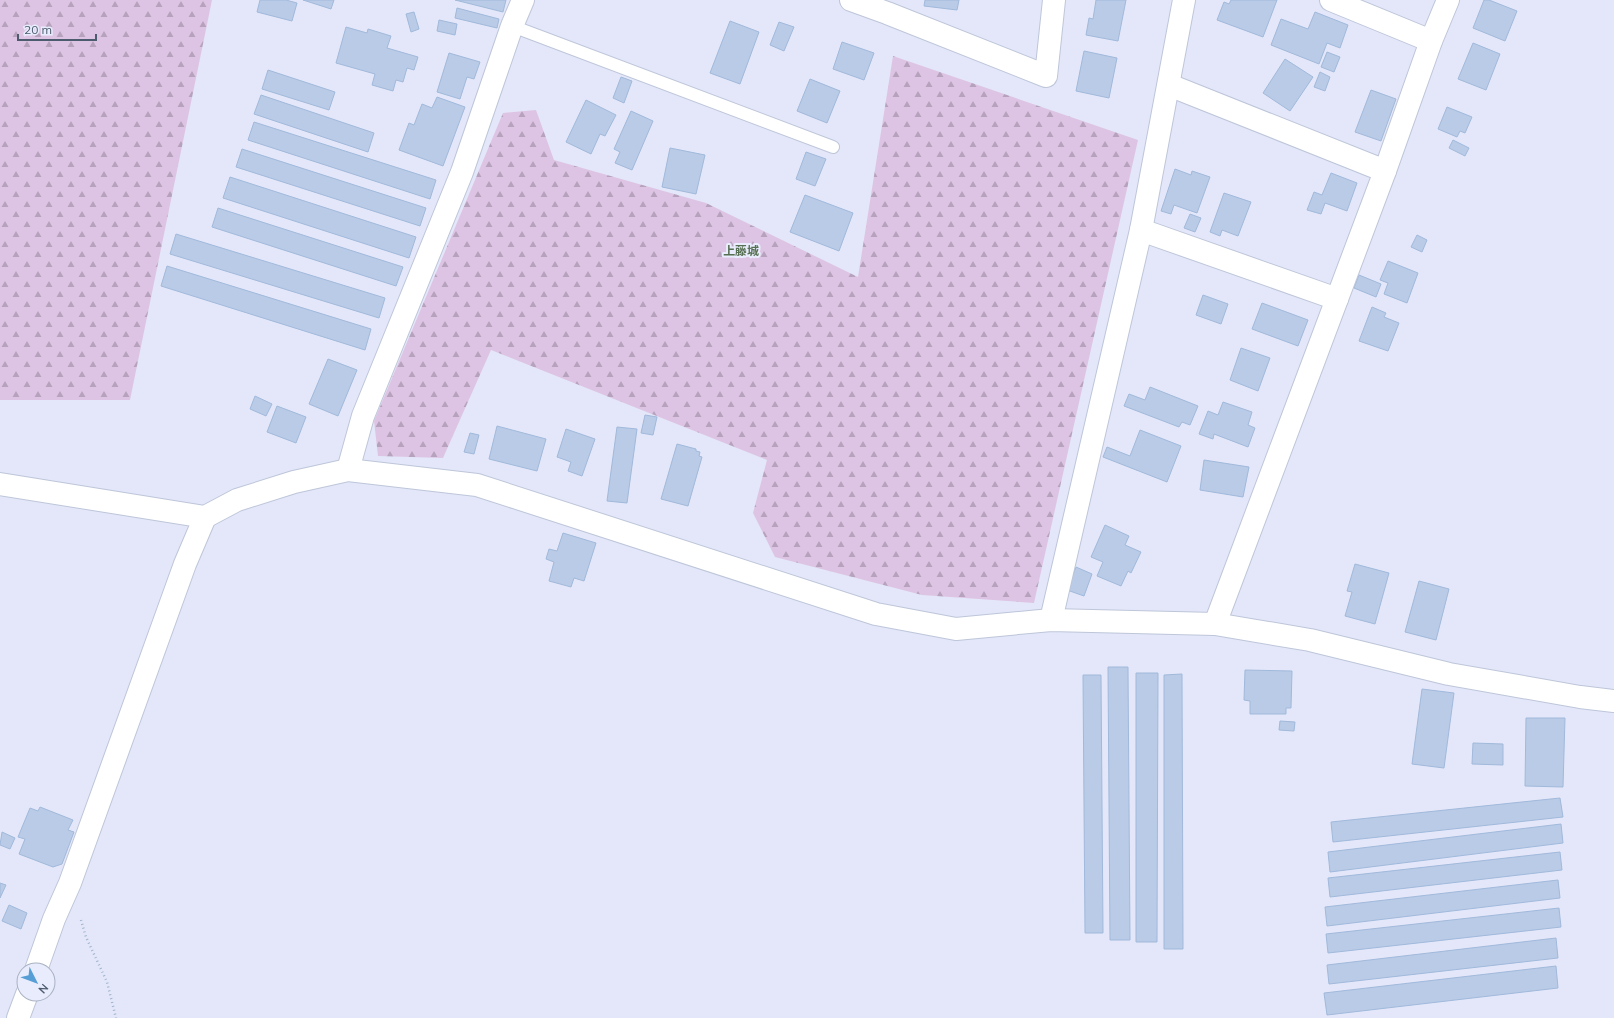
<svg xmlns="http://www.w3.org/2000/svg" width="1614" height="1018" font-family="Mulish,'Noto Sans JP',sans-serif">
<defs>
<pattern id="forest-firs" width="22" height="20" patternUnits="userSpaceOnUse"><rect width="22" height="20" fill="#dec4e4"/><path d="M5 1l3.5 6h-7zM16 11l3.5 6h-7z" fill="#b6a2bd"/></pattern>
</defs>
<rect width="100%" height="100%" fill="#e3e7f9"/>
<!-- forest -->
<g fill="url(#forest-firs)">
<polygon points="0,0 212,0 130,400 0,400"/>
<polygon points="893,56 1138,140 1034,603 922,595 775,557 753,513 767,460 491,350 443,458 378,456 374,421 503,113 536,110 554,160 706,203 858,277"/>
</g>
<!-- building -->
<g fill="#b9cbe6" stroke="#a1b9db">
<polygon points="260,0 286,0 297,3 292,21 257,12"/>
<polygon points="303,0 334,0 331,9"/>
<polygon points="455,0 506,0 503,12"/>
<polygon points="925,0 959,0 957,10 924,6"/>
<polygon points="1096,0 1126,0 1118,41 1086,35 1089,18 1093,19"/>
<polygon points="1231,0 1277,0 1263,37 1217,20 1224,2 1229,4"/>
<polygon points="1484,0 1489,0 1517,11 1505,41 1473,28"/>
<polygon points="457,8 499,19 497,28 455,18"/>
<polygon points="414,12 419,29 411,32 406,14"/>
<polygon points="1315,12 1348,25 1340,48 1327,43 1319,64 1271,45 1281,19 1308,29"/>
<polygon points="439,20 457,24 455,35 437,31"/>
<polygon points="730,21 759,32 740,84 710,73"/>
<polygon points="779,22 794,27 784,51 770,45"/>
<polygon points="346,27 367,33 368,29 391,36 387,48 418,57 414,70 407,68 403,82 396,80 393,91 372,85 375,74 336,63"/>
<polygon points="842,42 874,53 864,80 833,69"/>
<polygon points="1473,43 1500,54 1486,90 1458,79"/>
<polygon points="1084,51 1117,58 1109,98 1076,91"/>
<polygon points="1327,52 1340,57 1334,72 1321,67"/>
<polygon points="449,53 480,62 474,79 467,77 460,99 437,92"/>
<polygon points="1285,59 1313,77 1290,111 1263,93"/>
<polygon points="268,70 335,92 329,110 262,89"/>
<polygon points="1320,72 1330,77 1325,91 1314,87"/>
<polygon points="621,77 632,81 624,103 613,98"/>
<polygon points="810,79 840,91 827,123 797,111"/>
<polygon points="1371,90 1396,99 1381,141 1355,132"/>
<polygon points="261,95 374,133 368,152 254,114"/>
<polygon points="437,97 465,107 443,166 399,150 409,123 414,125 422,104 432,108"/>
<polygon points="586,100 616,115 605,136 600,134 591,154 566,142"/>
<polygon points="1447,107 1472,117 1465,133 1460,131 1457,137 1438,129"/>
<polygon points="631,111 653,121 632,170 615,163 620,152 614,149"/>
<polygon points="254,122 436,180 430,199 248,140"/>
<polygon points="1453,140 1469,148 1465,156 1449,148"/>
<polygon points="670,148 705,155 696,194 662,187"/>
<polygon points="242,149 426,208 420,226 236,167"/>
<polygon points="806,152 826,159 815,186 796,179"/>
<polygon points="1175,169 1191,175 1192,171 1210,177 1197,213 1174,205 1171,214 1161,211"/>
<polygon points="1331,173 1357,183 1347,211 1325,203 1321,214 1307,210 1314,192 1322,195"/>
<polygon points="230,177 416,237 409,258 223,198"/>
<polygon points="1224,193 1251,202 1238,236 1222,230 1220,236 1210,232"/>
<polygon points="805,195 853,213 839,251 790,232"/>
<polygon points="218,208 403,267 396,286 212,227"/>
<polygon points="1190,214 1201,218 1195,232 1184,228"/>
<polygon points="176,234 385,298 379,318 170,254"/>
<polygon points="1417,235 1427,240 1422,252 1411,247"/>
<polygon points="1388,261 1418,273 1407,303 1384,294 1388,283 1380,280"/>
<polygon points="167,266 371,329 365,350 161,286"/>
<polygon points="1359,275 1381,284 1376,297 1354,288"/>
<polygon points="1203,295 1228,304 1221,324 1196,315"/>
<polygon points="1262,303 1308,320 1298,346 1252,329"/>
<polygon points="1372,307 1386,313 1384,317 1399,323 1388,351 1359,341"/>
<polygon points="1241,348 1270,358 1258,391 1230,380"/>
<polygon points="328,359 357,370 338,416 309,404"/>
<polygon points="1150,387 1198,406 1190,425 1182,422 1179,427 1124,406 1129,394 1145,400"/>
<polygon points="255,396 272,404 266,416 250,409"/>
<polygon points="1223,402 1252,412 1248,425 1255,428 1248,447 1214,434 1213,439 1199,434 1208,411 1218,415"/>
<polygon points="277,406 306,417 296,443 267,432"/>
<polygon points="645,415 657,417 653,435 641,433"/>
<polygon points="497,426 546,439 537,471 489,459"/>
<polygon points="617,427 637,429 627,503 607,501"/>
<polygon points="566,429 595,439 582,476 568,471 571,462 557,457"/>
<polygon points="1140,430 1181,446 1167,482 1103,457 1107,447 1130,456"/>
<polygon points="470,433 479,435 474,454 464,452"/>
<polygon points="677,444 696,449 696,451 700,452 699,456 702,457 688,506 661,499"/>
<polygon points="1204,460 1249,467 1243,497 1200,490"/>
<polygon points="1105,525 1129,536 1125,545 1141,552 1131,573 1128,571 1121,586 1097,576 1103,562 1091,557"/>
<polygon points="563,533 596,543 584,581 574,578 571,587 549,581 554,562 546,559 549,549 557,551"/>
<polygon points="1355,564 1389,573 1375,624 1345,616 1352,592 1347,591"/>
<polygon points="1076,567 1092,574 1084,596 1067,590"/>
<polygon points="1419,581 1449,589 1436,640 1405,632"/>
<polygon points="1108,667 1128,667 1130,940 1110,940"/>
<polygon points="1245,670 1292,671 1291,708 1286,708 1286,714 1250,714 1250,701 1244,700"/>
<polygon points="1136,673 1158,673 1157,942 1136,942"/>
<polygon points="1182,674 1183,949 1164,949 1164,675"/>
<polygon points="1083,675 1101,675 1103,933 1085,933"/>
<polygon points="1422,689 1454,693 1444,768 1412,764"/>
<polygon points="1526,718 1565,718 1563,787 1525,786"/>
<polygon points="1280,721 1295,722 1294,731 1279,730"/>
<polygon points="1473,743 1503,744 1503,765 1472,764"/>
<polygon points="1560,798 1563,817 1333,842 1331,822"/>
<polygon points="40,807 73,820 68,830 74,832 62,864 53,867 19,854 25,839 18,837 30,808 38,811"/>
<polygon points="1561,824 1563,843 1330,872 1328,852"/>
<polygon points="2,832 15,838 10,849 0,845"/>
<polygon points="1560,852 1562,870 1330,897 1328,878"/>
<polygon points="1558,880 1560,898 1327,926 1325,907"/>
<polygon points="0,883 6,885 0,898"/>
<polygon points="9,905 27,913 21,929 2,921"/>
<polygon points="1559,908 1561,927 1328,953 1326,934"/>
<polygon points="1556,938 1558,958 1329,984 1327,965"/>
<polygon points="1556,966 1558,988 1327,1015 1324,993"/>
</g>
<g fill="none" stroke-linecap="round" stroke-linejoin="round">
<defs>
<polyline id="service" points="512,26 833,147"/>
<g id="minor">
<polyline points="851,0 887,13 1046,76 1054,0"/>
<polyline points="1331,0 1431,41"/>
<polyline points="1169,85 1385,171"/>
<polyline points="1141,230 1337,299"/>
<polyline points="348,470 363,416 462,172 512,26 523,0"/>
<polyline points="0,484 205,517 237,500 294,482 348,470 477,485 876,614 956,629 1051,620 1215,624 1310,640 1449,674 1580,697 1614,701"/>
<polyline points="1051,620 1141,230 1184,0"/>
<polyline points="1215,624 1385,171 1431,41 1448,0"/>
<polyline points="36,970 54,919 70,883 185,564 205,517"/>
<polyline points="18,1018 27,994"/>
</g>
</defs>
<!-- service casing -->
<use href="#service" stroke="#bec6d9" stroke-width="14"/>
<!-- minor casing -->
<use href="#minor" stroke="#bec6d9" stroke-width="24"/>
<!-- path -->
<polyline stroke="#a2b4cf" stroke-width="2.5" stroke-dasharray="1 3" stroke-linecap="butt" points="81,920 86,937 107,982 116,1018"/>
<!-- service -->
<use href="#service" stroke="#fff" stroke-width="12"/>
<!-- minor -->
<use href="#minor" stroke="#fff" stroke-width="22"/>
</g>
<g text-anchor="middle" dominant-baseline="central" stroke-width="4" stroke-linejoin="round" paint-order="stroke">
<!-- quarter labels -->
<g font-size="12" font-weight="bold" fill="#577053" stroke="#e9ecfc">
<text x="741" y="250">上藤城</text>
</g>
</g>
<!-- north arrow -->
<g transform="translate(36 982) rotate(132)"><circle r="19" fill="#e9ecfc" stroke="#aab2c3"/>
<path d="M0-3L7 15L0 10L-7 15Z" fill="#569ed5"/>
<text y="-6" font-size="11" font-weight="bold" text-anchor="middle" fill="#4c5b6e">N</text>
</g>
<!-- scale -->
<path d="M18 34v6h78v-6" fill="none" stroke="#4c5b6e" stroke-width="2"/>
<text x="24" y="34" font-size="12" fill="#4c5b6e" stroke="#e9ecfc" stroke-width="3" paint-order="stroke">20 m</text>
</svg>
